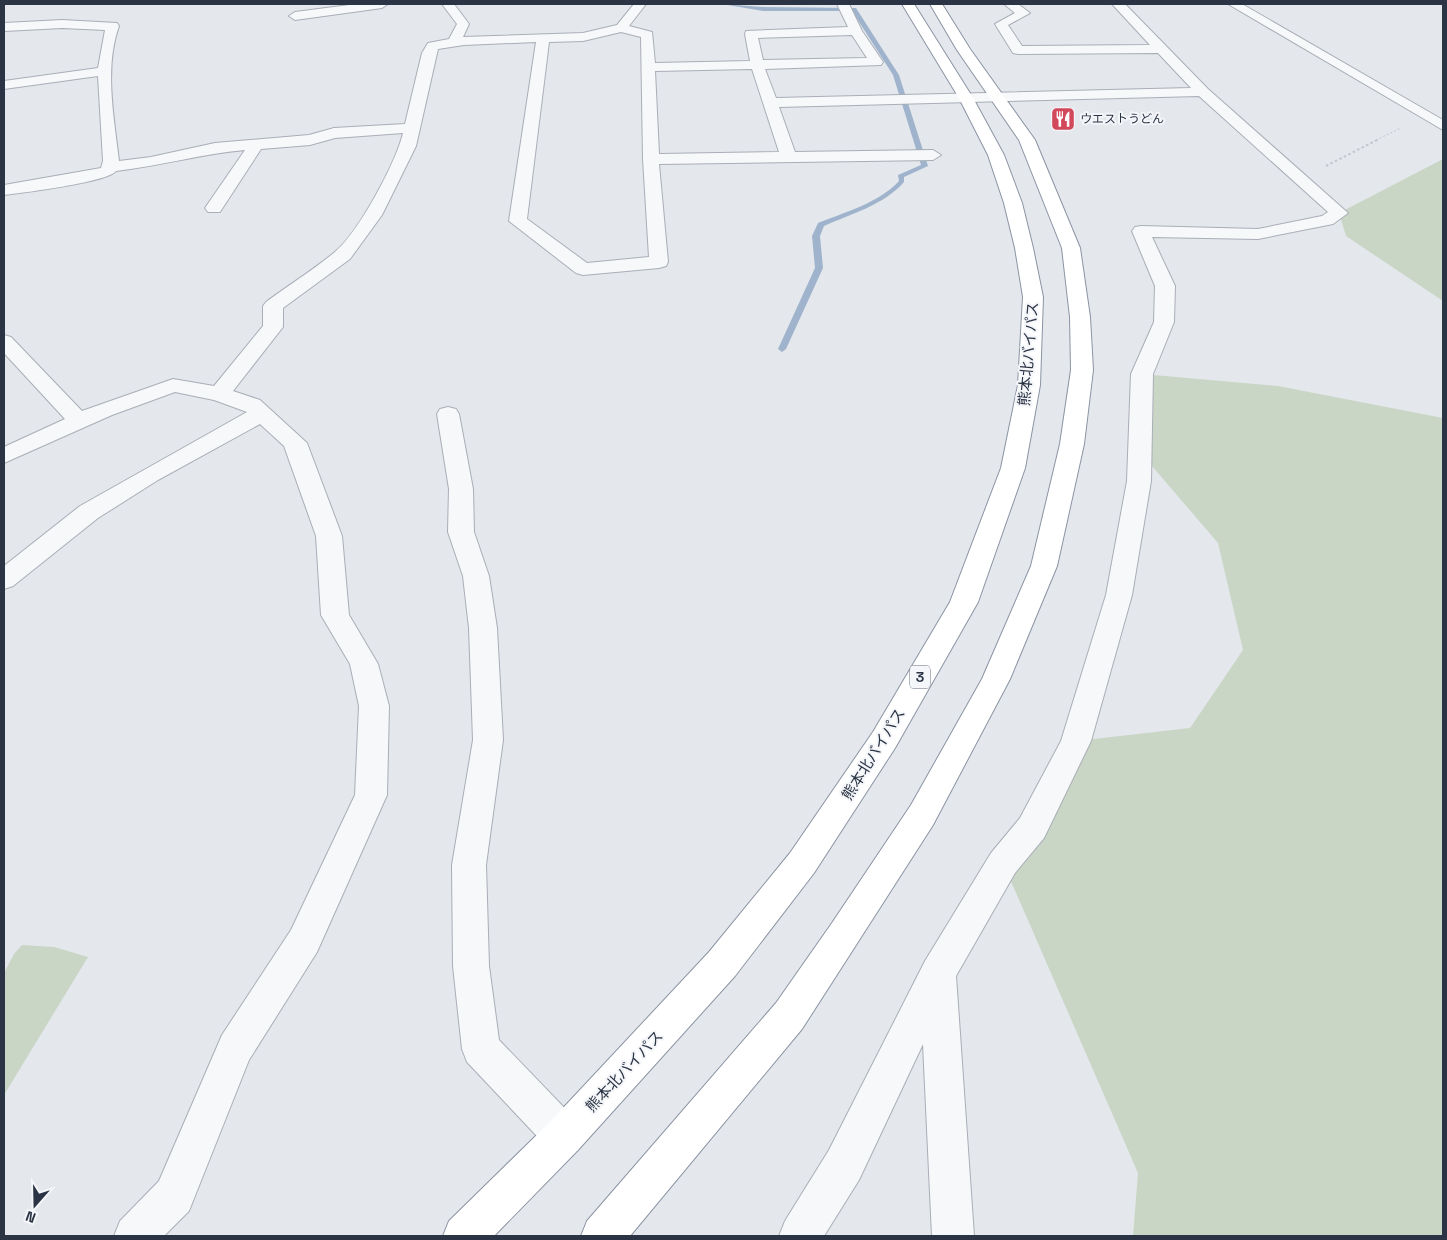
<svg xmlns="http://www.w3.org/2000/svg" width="1447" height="1240" font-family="'Space Grotesk','Noto Sans JP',sans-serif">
<rect width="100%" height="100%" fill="#e4e7ec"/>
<!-- green -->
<g fill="#c9d6c5">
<polygon points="1443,159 1443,301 1346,236 1339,213"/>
<polygon points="1142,374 1278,386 1443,418 1443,1236 1133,1236 1138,1173 1003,863 1076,741 1190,728 1243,650 1218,543 1140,452"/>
<polygon points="22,945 54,947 88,957 4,1095 4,973 14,954"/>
</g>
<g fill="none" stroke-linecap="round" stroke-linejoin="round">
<!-- stream -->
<path fill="#9fb4cc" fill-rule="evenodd" d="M722 4 763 7 856 8 899 75 928 166 904 177V182C884 205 851 214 824 226L820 236 823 268 786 349 782 352 778 349 815 268 812 236 818 223C845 212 879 203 899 181L898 175 921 165 893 75 852 11H763Z"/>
<defs>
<g id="minor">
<polygon points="357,4 388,4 382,8 295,20 289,16 295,12"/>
<path d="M442 4H454L469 24 463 37 583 33 617 25 634 4H646L629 26 652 32 655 63 750 61 745 34 746 31 848 27 837 4H849L862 31 883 62 881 65 765 69 776 98 1191 88 1158 53 1018 54 1013 53 995 24 1015 13 1004 4H1018L1030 13 1008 25 1022 46 1150 45 1112 4H1125L1208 89 1348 213 1333 224 1258 239 1152 237 1175 286 1174 322 1153 374 1151 481 1132 595 1091 741 1044 838 1015 873 956 976 974 1236H932L923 1044 859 1180 824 1236H779L785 1221 829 1150 925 961 991 853 1020 818 1061 741 1106 595 1127 481 1131 374 1154 322 1155 286 1132 231 1135 227 1141 226 1258 229 1322 216 1328 212 1199 96 779 107 795 152 933 150 941 155 933 160 659 164 668 262 666 266 659 268 583 275 576 273 509 221 536 42 464 45 438 49 416 146 382 215 350 259 283 308V327L233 391 260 400 307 443 342 536 349 615 378 664 389 706 387 795 317 952 249 1060 189 1211 164 1236H114L120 1221 159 1181 222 1035 291 930 355 795 359 706 350 664 321 615 316 536 284 446 260 424 158 480 98 518 13 586 4 589V566L80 506 247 412 214 400 175 392 112 415 4 463V447L65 419 4 353V335L11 337 82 411 173 379 214 386 263 326V306L266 302C289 285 313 270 335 252 358 233 396 163 403 133L335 138 310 145 261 149 220 212H208L205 208 245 150C201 154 159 166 116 171 109 182 21 193 4 195V185L101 168 103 161 98 76 4 89V81L98 68 105 30 62 28 4 31V23L62 20 117 23 119 26C104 68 114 117 119 161L151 157 215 143 309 135 334 128 405 124 422 53 428 43 449 39 457 24ZM621 32 641 37 643 159 649 257 587 263 527 219 549 42 583 41ZM852 35 867 58 763 60 758 38ZM752 69 779 152 659 154 655 71Z"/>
<polygon points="1228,4 1242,4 1443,120 1443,130"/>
<polygon points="448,407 456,409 459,414 473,489 474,532 489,576 497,628 503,740 486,865 489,966 499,1040 578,1122 584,1136 578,1150 564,1156 550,1150 467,1062 462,1049 453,966 452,865 473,740 469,628 463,576 448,532 449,489 437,414 440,409"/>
</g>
<g id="highway">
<polygon points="902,4 914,4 973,98 1004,155 1022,203 1033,248 1043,297 1040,385 1025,468 978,602 895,748 814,873 735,976 578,1150 494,1236 443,1236 449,1221 550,1122 709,952 790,853 873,732 950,602 1001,468 1018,385 1023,297 1015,248 1004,203 988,155 959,98"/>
<polygon points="930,4 942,4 970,49 1035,140 1080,248 1090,317 1093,370 1084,444 1057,566 1010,679 933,825 856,945 802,1029 630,1236 581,1236 587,1221 776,1003 832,923 911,805 982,679 1031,566 1060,444 1071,370 1070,317 1062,248 1019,140 957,50"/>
</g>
</defs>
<!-- minor casing -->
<use href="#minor" stroke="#a9aeb7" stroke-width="2"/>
<!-- highway casing -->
<use href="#highway" stroke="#8b94a3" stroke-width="2"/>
<!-- path-far1 -->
<polyline stroke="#c2c5cb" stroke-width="1" stroke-dasharray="2 2" stroke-linecap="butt" points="1376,140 1401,128"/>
<!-- path -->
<polyline stroke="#c2c5cb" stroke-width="2" stroke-dasharray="2.5 2.5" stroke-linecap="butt" points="1326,166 1379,139"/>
<!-- minor -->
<use href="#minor" fill="#f7f8fa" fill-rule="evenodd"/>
<!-- highway -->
<use href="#highway" fill="#fff" fill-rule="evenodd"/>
</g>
<!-- icons -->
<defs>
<symbol id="restaurant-square" viewBox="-11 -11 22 22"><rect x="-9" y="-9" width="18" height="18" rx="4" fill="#d1495b" stroke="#f4f6f9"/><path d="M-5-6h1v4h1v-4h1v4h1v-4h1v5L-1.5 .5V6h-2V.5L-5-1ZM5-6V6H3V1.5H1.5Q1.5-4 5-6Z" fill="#fff"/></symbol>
</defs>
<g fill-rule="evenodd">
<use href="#restaurant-square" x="1049" y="105" width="28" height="28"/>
</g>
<g text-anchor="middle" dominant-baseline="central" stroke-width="4" stroke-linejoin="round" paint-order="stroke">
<!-- far-poi labels -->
<g font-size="12" fill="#2b3445" stroke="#f4f6f9" text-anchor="start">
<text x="1080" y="119">ウエストうどん</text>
</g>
<!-- shield labels -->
<rect fill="#f4f6f9" stroke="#676e7b" stroke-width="1" x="910" y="665.5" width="20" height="23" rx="4"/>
<g font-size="14" font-weight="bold" fill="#2b3445">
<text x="920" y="677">3</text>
</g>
<!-- street labels -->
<g font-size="15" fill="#2b3445" stroke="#f4f6f9">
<text transform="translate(1028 354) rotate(-85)">熊本北バイパス</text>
<text transform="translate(873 754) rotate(-58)">熊本北バイパス</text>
<text transform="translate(624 1071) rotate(-47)">熊本北バイパス</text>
</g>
</g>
<!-- border -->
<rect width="1447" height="1240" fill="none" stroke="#2b3445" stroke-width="10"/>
<!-- north arrow -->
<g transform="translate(35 1205) rotate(200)" stroke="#f4f6f9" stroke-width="4" paint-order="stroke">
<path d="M0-4L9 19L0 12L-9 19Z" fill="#2b3445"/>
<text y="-8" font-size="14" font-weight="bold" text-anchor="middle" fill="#2b3445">N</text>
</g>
</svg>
